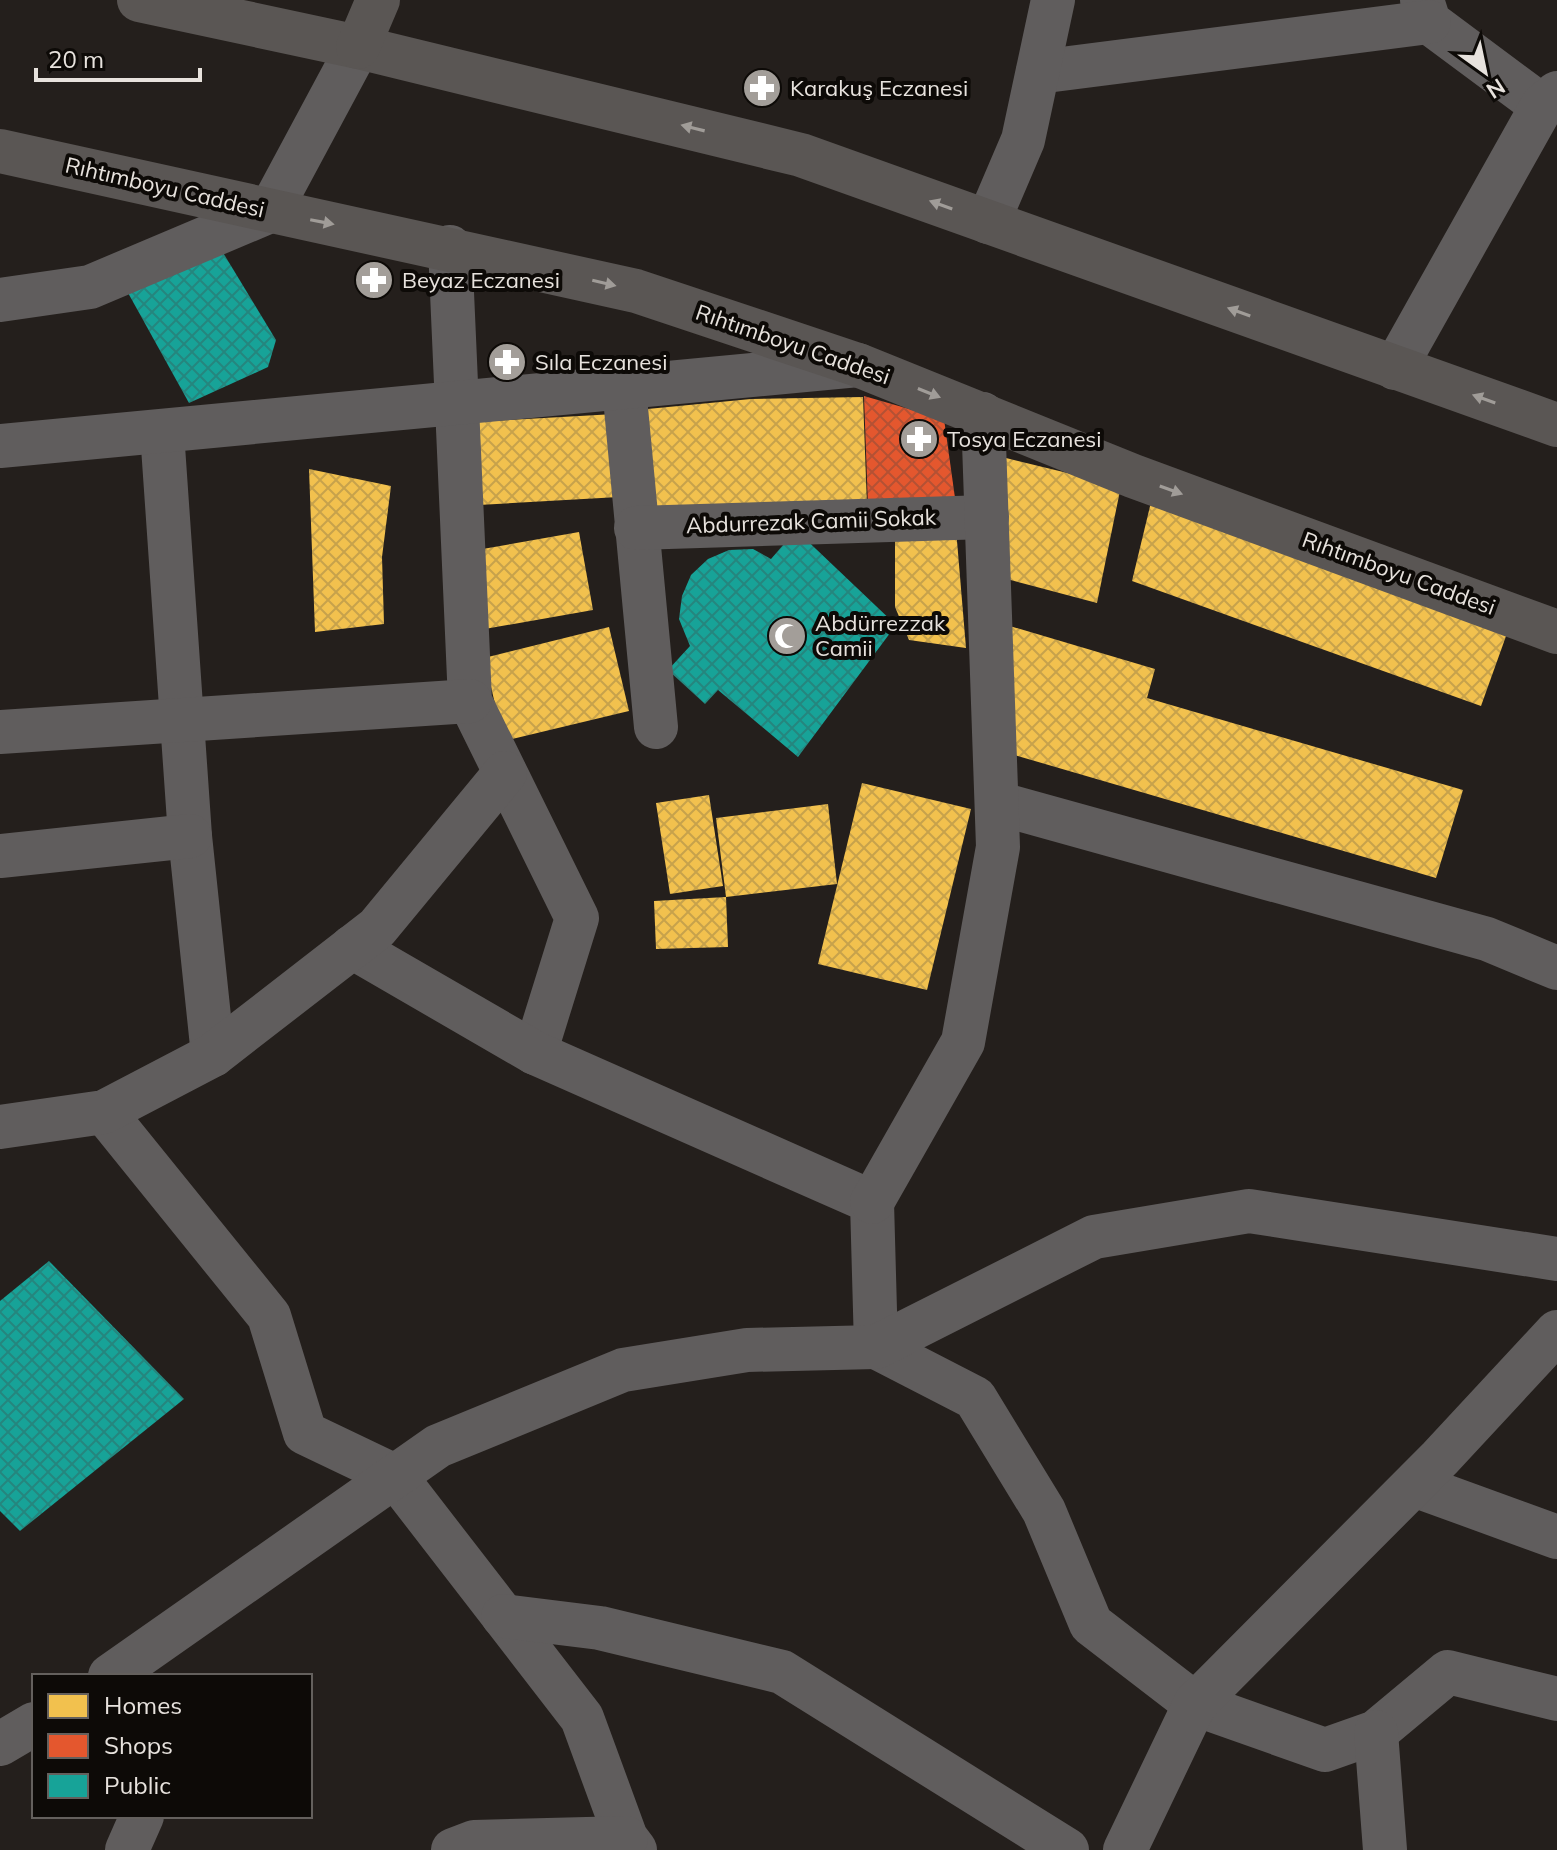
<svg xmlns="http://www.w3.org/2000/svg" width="1557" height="1850" font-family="Mulish,sans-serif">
<defs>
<pattern id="homes-cross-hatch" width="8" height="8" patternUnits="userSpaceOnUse" patternTransform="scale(2)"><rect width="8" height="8" fill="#f2c14e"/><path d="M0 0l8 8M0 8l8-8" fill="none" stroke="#c7a24b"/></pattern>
<pattern id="shops-cross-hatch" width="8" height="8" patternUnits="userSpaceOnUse" patternTransform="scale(2)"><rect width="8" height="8" fill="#e4572e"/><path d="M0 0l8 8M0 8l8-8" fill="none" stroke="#b45134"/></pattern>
<pattern id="public-cross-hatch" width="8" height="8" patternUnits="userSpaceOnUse" patternTransform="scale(2)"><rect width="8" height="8" fill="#17a398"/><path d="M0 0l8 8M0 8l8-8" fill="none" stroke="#25867e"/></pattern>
</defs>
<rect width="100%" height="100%" fill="#241f1c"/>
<!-- homes -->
<g fill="url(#homes-cross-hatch)">
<polygon points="863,397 867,506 647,519 637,410 751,399"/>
<polygon points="615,414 619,497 461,506 456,423"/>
<polygon points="998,456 1121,486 1097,603 992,575"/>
<polygon points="309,469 391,486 382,557 384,624 315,632"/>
<polygon points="1152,498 1510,625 1481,706 1132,581"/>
<polygon points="956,529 966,648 909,640 895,607 895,531"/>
<polygon points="579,532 593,610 468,632 454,554"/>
<polygon points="1003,624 1155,669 1147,698 1463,790 1436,878 1004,752"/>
<polygon points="609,627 629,711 504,741 484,658"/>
<polygon points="862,783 971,809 927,990 818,964"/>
<polygon points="709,795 723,886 670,894 656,803"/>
<polygon points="828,804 837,884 726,897 716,818"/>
<polygon points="726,897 728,947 656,949 654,901"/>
</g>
<!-- shops -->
<polygon fill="url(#shops-cross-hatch)" points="864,396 944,419 956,505 868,507"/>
<!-- public -->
<g fill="url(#public-cross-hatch)">
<polygon points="219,246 276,340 268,367 189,403 127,291"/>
<polygon points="796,530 896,625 798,757 718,690 705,704 668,670 690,646 679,619 682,596 691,575 708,559 729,550 753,549 771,559"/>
<polygon points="49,1261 184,1399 20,1531 0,1511 0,1301"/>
</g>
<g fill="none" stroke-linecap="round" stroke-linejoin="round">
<!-- street -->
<g stroke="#605d5d" stroke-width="44">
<polyline points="1422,0 1429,22 1542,106"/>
<polyline points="1038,72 1429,22"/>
<polyline points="988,222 1023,140 1053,0"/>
<polyline points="450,247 470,701 577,918 535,1053"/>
<polyline points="0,300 90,287 270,211 358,47"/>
<polyline points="1395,368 1542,106 1557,93"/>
<polyline points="624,387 656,727"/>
<polyline points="162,432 190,836 213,1055"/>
<polyline points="0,446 858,365"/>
<polyline points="636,528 987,517"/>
<polyline points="0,732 470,701"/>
<polyline points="997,803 1487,939 1557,968"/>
<polyline points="0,856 190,836"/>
<polyline points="352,947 535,1053 872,1202 876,1347 975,1398 1044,1511 1091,1624 1195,1704 1325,1750 1376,1732 1448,1672 1557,1699"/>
<polyline points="104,1112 269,1316 305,1433 395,1476 582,1718 626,1838 635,1850"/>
<polyline points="0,1127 104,1112 213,1055 377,928 505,773"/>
<polyline points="872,1202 963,1042 998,847 983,414"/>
<polyline points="1414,1485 1557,1537"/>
<polyline points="503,1616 600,1628 782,1672 1067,1850"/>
<polyline points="110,1676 438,1446 623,1370 747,1350 876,1347 1094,1237 1249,1211 1557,1259"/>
<polyline points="1376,1732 1385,1850"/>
<polyline points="0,1744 34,1724"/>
<polyline points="127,1850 142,1816"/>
<polyline points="453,1850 474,1842 626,1838"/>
<polyline points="1125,1850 1195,1704 1440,1458 1557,1332"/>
</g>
<!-- secondary -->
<g stroke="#5a5654" stroke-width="44">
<polyline points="139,0 358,47 801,155 1557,425"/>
<polyline points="358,47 378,0"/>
<polyline points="0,151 636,291 858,365 1133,476 1557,632"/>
</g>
</g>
<!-- one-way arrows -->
<defs><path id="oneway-solid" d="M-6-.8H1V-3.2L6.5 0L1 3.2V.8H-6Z" transform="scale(2)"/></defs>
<g fill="#a09c98">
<use href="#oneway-solid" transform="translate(693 128) rotate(-166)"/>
<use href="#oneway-solid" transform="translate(941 205) rotate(-160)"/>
<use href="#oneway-solid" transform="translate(322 222) rotate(11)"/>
<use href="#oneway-solid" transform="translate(604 283) rotate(13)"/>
<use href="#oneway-solid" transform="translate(1239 312) rotate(-160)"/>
<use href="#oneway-solid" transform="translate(929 393) rotate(22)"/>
<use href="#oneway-solid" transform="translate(1484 399) rotate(-160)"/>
<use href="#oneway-solid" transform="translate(1171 490) rotate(20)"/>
</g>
<!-- icons -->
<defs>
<symbol id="pharmacy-disc" viewBox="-11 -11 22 22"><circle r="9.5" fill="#a39e99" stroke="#0d0a07"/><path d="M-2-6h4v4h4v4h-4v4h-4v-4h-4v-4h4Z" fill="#fff"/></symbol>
<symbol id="mosque-disc" viewBox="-11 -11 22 22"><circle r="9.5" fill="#a39e99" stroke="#0d0a07"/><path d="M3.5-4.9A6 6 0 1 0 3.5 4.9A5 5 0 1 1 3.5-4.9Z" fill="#fff"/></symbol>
</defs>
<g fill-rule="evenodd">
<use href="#pharmacy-disc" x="740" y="66" width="44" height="44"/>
<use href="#pharmacy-disc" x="352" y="258" width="44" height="44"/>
<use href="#pharmacy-disc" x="485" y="340" width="44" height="44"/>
<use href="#pharmacy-disc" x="897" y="417" width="44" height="44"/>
<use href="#mosque-disc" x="765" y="614" width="44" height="44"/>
</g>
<g text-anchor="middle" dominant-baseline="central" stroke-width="8" stroke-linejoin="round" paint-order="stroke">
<!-- poi labels -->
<g font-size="22" fill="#e7e2dd" stroke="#0d0a07" text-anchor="start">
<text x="790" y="88">Karakuş Eczanesi</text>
<text x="402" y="280">Beyaz Eczanesi</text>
<text x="535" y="362">Sıla Eczanesi</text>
<text x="947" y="439">Tosya Eczanesi</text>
<text x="815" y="623">Abdürrezzak<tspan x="815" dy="25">Camii</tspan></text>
</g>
<!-- street labels -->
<g font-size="22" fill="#e7e2dd" stroke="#0d0a07">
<text transform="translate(165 187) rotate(13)">Rıhtımboyu Caddesi</text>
<text transform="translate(793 344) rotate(19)">Rıhtımboyu Caddesi</text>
<text transform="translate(811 521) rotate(-2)">Abdurrezak Camii Sokak</text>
<text transform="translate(1399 573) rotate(20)">Rıhtımboyu Caddesi</text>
</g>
</g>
<!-- legend -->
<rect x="32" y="1674" width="280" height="144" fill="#0d0a07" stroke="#64605d" stroke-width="2"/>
<rect x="48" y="1694" width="40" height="24" fill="#f2c14e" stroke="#64605d" stroke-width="2"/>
<text x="104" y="1714" font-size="24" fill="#e7e2dd">Homes</text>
<rect x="48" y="1734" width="40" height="24" fill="#e4572e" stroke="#64605d" stroke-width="2"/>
<text x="104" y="1754" font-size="24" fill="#e7e2dd">Shops</text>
<rect x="48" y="1774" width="40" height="24" fill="#17a398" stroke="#64605d" stroke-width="2"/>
<text x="104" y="1794" font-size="24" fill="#e7e2dd">Public</text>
<!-- north arrow -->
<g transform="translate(1485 72) rotate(147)" stroke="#0d0a07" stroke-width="6" paint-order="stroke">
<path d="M0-6L14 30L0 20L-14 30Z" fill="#e7e2dd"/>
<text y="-12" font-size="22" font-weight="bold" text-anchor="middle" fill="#e7e2dd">N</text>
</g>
<!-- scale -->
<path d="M36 68v12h164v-12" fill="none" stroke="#e7e2dd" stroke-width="4"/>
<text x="48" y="68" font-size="24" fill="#e7e2dd" stroke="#0d0a07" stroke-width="6" paint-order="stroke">20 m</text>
</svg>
